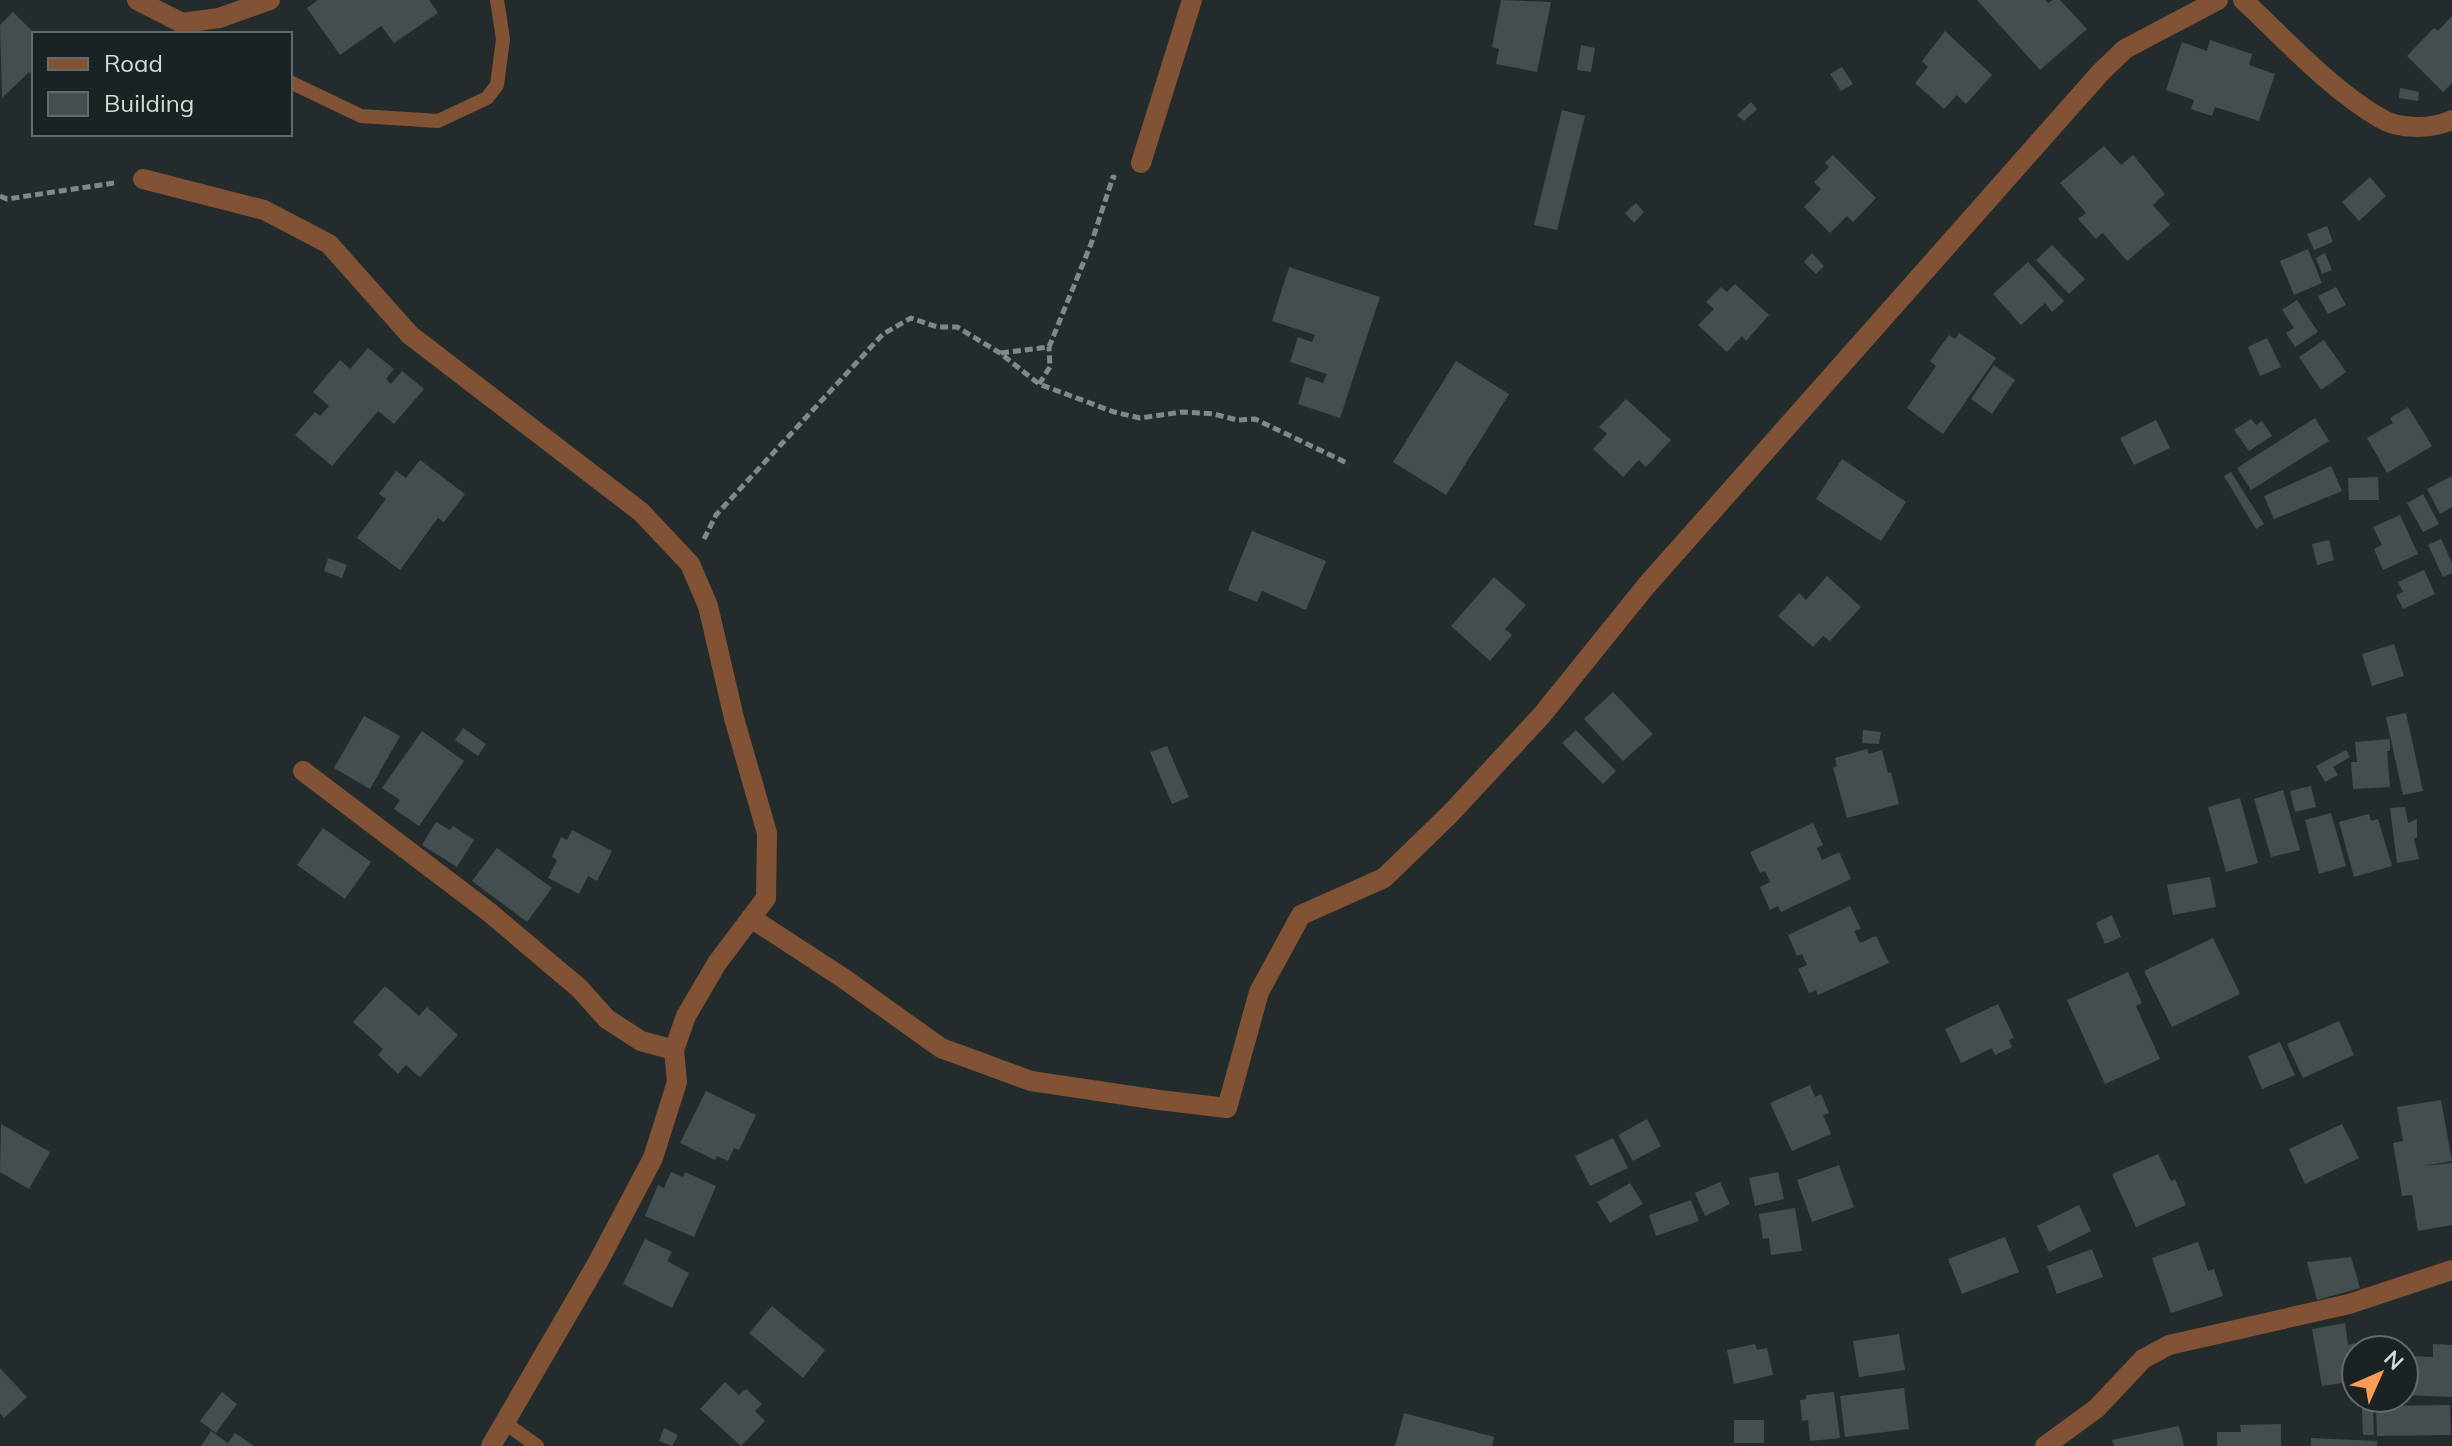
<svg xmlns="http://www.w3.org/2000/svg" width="2452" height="1446" font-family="Mulish,sans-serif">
<rect width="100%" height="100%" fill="#242b2d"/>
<!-- building -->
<g fill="#454e4f">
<polygon points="318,0 429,0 438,13 394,43 381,26 340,55 307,8"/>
<polygon points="1501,0 1551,2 1537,72 1496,64 1499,49 1492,47"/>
<polygon points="1977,0 2045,0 2048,3 2053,0 2060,0 2087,29 2040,70"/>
<polygon points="13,12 34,33 34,77 29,72 2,98 0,25"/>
<polygon points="2452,16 2452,83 2443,92 2407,56 2434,28 2438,31"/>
<polygon points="1945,31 1992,75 1966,104 1957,95 1944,109 1915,83 1928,67 1922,61"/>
<polygon points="2210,40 2252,54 2249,65 2275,74 2259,121 2215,107 2212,116 2191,109 2194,100 2166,90 2182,42 2207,51"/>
<polygon points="1581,45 1595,48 1591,72 1577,70"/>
<polygon points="1842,67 1853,84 1841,91 1830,74"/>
<polygon points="2400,88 2419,92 2418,101 2399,98"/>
<polygon points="1751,102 1757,109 1744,121 1737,115"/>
<polygon points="1562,110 1585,116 1557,230 1534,225"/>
<polygon points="2104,146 2121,165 2133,155 2165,194 2153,205 2170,225 2127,261 2103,233 2096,239 2078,219 2086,213 2060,183"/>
<polygon points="1833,155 1876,198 1853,222 1847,216 1830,233 1804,207 1821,189 1814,182 1829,167 1825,163"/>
<polygon points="2370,177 2386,196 2359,221 2342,202"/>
<polygon points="1636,203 1644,212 1634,223 1625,213"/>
<polygon points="2327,226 2333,242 2314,250 2307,234"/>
<polygon points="2052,245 2085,279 2069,294 2036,260"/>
<polygon points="2308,249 2322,283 2294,295 2280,261"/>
<polygon points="1812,253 1824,266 1816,274 1804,262"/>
<polygon points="2325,253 2332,270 2322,274 2316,258"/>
<polygon points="2028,262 2064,301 2052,312 2045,303 2021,325 1993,294"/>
<polygon points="1289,267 1380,297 1340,418 1298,404 1306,377 1323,383 1327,374 1290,362 1298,337 1312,342 1315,335 1272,321"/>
<polygon points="1735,284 1769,315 1746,341 1742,336 1727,352 1698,325 1714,309 1706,302 1721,287 1727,292"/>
<polygon points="2336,287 2346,305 2328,314 2318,296"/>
<polygon points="2297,300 2318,332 2295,347 2286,333 2294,328 2282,310"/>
<polygon points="1959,333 1996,358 1943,434 1907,408 1936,366 1930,361 1949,335 1955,339"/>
<polygon points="2267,338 2281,367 2260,376 2248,347"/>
<polygon points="2324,340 2346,372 2321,390 2299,357"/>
<polygon points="368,348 394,369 386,379 391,384 402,371 424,389 394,424 378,411 332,466 295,435 315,412 320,416 329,406 313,392 340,360 350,369"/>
<polygon points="1456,361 1509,394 1446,495 1393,462"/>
<polygon points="1994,365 2015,380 1992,414 1971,399"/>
<polygon points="1626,399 1671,440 1646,467 1639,460 1623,477 1593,449 1607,434 1599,427"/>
<polygon points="2408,407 2432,446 2387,473 2367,438 2393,423 2390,418"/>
<polygon points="2315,418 2329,441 2251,490 2237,468"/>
<polygon points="2251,419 2256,425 2262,421 2272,436 2249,451 2234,430"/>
<polygon points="2156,420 2170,448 2134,465 2120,438"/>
<polygon points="1842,459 1906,502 1881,541 1816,499"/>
<polygon points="420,460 465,494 444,522 438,518 400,570 357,538 386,499 379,494 396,471 406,478"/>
<polygon points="2331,466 2342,491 2274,519 2264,496"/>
<polygon points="2231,472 2264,524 2256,529 2224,476"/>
<polygon points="2452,476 2452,507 2440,514 2427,489"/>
<polygon points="2378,477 2379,500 2349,500 2348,478"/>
<polygon points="2423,494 2439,524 2423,532 2407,503"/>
<polygon points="2400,515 2418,554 2383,570 2374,549 2382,545 2373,527"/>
<polygon points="1252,531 1326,561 1306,610 1262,591 1257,602 1228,590"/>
<polygon points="2441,539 2452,563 2452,573 2443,577 2428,545"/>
<polygon points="2329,540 2334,560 2317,565 2312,544"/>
<polygon points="328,558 347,565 342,578 324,571"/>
<polygon points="2424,570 2435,594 2403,609 2396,595 2403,592 2398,582"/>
<polygon points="1827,576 1861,607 1830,641 1823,636 1813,647 1778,616 1799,593 1806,600"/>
<polygon points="1494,577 1526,605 1505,629 1512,635 1490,661 1451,626"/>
<polygon points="2394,644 2404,676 2372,686 2362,654"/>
<polygon points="1613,692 1653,734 1623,761 1584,719"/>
<polygon points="2406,713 2423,791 2403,795 2386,717"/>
<polygon points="364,716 400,736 370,789 334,768"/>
<polygon points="463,728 486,744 478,756 455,740"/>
<polygon points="1576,730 1616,771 1603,784 1562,743"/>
<polygon points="1863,730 1881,732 1879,744 1862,743"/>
<polygon points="422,731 464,761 419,826 394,809 400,800 382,788"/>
<polygon points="2390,739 2390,751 2387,751 2390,787 2353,789 2351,762 2357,762 2355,742"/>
<polygon points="1167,746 1189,797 1172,804 1150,752"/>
<polygon points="1867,749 1869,754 1882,750 1888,773 1891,772 1899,804 1847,818 1833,768 1837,766 1835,758"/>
<polygon points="2346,750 2350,757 2333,767 2338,775 2325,782 2316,766"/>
<polygon points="2311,786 2316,807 2295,812 2290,791"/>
<polygon points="2283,790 2300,850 2271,857 2254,799"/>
<polygon points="2240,798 2258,863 2226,872 2208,807"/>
<polygon points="2405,807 2408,823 2417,819 2417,837 2414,839 2419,859 2397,863 2390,808"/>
<polygon points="2331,813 2346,866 2319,874 2305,820"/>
<polygon points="2369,814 2371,821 2378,819 2392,866 2354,877 2339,822"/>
<polygon points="436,822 450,830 453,826 474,840 457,867 422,845"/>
<polygon points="1813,823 1823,845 1817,848 1822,860 1839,852 1851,879 1781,912 1778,906 1770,910 1760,887 1770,882 1765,871 1760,873 1750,852"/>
<polygon points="323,828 371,862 345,899 297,865"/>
<polygon points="572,830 612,851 597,881 588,876 579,894 548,878 557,860 552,857 561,837 567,840"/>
<polygon points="497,848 552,888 527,922 472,881"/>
<polygon points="2210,877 2216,907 2173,915 2167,885"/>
<polygon points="1850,906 1861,929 1854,931 1860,943 1876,936 1889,963 1818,995 1816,990 1809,993 1798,969 1807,965 1802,954 1797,956 1788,935"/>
<polygon points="2112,915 2121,937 2105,944 2096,923"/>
<polygon points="2213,938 2240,994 2172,1027 2144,971"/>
<polygon points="2128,972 2142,1003 2136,1006 2160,1059 2105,1084 2067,1000"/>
<polygon points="385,986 419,1016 427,1007 458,1035 420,1077 406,1065 398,1074 378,1055 383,1049 353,1022"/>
<polygon points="1998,1004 2014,1038 2009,1040 2012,1047 1995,1055 1992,1048 1961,1063 1945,1029"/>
<polygon points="2339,1021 2354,1055 2303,1078 2287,1044"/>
<polygon points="2280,1042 2295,1075 2262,1089 2248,1056"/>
<polygon points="1810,1085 1815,1097 1821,1094 1829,1113 1823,1115 1831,1134 1792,1151 1770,1103"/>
<polygon points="706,1091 756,1115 739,1150 734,1148 728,1161 717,1156 715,1160 680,1143"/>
<polygon points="2441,1100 2452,1161 2423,1166 2452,1163 2452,1225 2418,1231 2412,1195 2402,1196 2398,1172 2393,1143 2403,1141 2397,1107"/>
<polygon points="1647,1119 1661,1146 1633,1161 1618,1135"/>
<polygon points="1,1124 50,1152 29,1189 0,1172"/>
<polygon points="2342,1124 2359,1158 2305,1184 2289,1149"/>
<polygon points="1613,1138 1628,1168 1590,1186 1575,1156"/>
<polygon points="2158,1154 2171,1181 2175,1179 2186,1205 2136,1227 2112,1174"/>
<polygon points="1839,1165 1854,1207 1812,1222 1797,1180"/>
<polygon points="671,1172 683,1177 685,1172 716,1186 694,1237 645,1216 658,1185 664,1188"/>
<polygon points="1778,1172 1784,1199 1755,1206 1749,1178"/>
<polygon points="1720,1182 1730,1204 1705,1216 1695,1193"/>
<polygon points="1630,1183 1643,1204 1610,1223 1597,1202"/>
<polygon points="1691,1200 1699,1221 1656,1236 1649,1215"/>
<polygon points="2079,1205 2091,1231 2049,1252 2037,1226"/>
<polygon points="1795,1208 1802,1251 1771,1255 1769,1238 1763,1239 1759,1214"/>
<polygon points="2005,1237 2019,1272 1962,1294 1948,1259"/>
<polygon points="645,1239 672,1252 667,1261 689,1273 672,1308 623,1284"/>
<polygon points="2198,1242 2208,1271 2214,1269 2223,1296 2171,1313 2152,1258"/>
<polygon points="2092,1249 2103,1277 2057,1294 2047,1266"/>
<polygon points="2351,1257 2360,1288 2317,1300 2307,1262"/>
<polygon points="772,1306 825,1350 803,1378 749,1333"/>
<polygon points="2345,1323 2348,1345 2356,1343 2356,1381 2322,1386 2312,1329"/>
<polygon points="1899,1334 1905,1370 1859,1377 1853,1341"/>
<polygon points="1755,1344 1757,1350 1767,1348 1773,1375 1734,1384 1727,1350"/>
<polygon points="2433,1344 2452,1345 2452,1397 2404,1395 2404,1356 2433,1357"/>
<polygon points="0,1368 27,1397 4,1418 0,1413"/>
<polygon points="725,1382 739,1395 746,1389 762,1404 755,1411 765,1421 741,1446 700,1409"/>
<polygon points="1904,1388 1909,1429 1845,1437 1840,1396"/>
<polygon points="222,1392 237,1404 216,1433 200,1421"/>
<polygon points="1834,1392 1840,1438 1810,1441 1808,1420 1802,1421 1800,1400 1806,1399 1806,1395"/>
<polygon points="2450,1405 2451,1435 2377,1436 2376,1406"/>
<polygon points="2373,1407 2374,1435 2363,1435 2362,1408"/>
<polygon points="1404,1413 1494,1437 1492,1446 1395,1446"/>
<rect x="1734" y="1420" width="30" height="23"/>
<polygon points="2281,1424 2281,1446 2217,1446 2217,1432 2241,1432 2240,1425"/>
<polygon points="2179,1426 2184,1446 2114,1446 2112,1440"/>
<polygon points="664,1428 678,1435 672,1446 659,1441"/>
<polygon points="211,1431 228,1443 235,1433 254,1446 201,1446"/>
<polygon points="2311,1438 2377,1441 2377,1446 2311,1446"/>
</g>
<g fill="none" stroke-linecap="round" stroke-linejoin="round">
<!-- path -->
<g stroke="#82888a" stroke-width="5" stroke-dasharray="8 4" stroke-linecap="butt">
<polyline points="0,196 7,199 114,183"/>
<polyline points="1001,353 1049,347 1091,244 1113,177 1116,178"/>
<polyline points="1039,384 1050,367 1049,347"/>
<polyline points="704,539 716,515 883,334 911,318 937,327 957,327 1000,353 1039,384 1114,412 1140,418 1182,412 1214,414 1237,420 1255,419 1349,464"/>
</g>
<!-- service -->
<g stroke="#815334" stroke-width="14">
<polyline points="290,82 361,116 438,121 487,98 497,85 503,39 497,0"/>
<polyline points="505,1423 537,1446"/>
</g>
<!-- minor -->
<g stroke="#815334" stroke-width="20">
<polyline points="137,0 182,23 219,18 270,0"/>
<path d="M2243 0C2285 39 2330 89 2380 118 2399 130 2432 129 2452 120"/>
<polyline points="1141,163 1192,0"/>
<polyline points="143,179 264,210 329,244 410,335 641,512 690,564 708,606 734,718 767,833 766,898 717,963 686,1016 674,1050 677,1082 653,1158 598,1262 491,1446"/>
<polyline points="303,771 489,912 579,988 607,1019 641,1041 674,1050"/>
<polyline points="751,918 843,978 941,1048 1031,1081 1159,1100 1227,1108 1259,992 1301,915 1384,878 1450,814 1542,715 1646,586 2101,72 2125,49 2218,0"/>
<polyline points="2045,1446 2097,1408 2143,1359 2169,1345 2349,1304 2452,1270"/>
</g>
</g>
<!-- legend -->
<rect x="32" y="32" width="260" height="104" fill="#1a2223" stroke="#646b6c" stroke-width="2"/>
<rect x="48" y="58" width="40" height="12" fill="#815334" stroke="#646b6c" stroke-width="2"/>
<text x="104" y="72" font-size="24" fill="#d4d9da">Road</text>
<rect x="48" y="92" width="40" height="24" fill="#454e4f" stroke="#646b6c" stroke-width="2"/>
<text x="104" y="112" font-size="24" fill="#d4d9da">Building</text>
<!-- north arrow -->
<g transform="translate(2380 1374) rotate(45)"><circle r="38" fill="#1a2223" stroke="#646b6c" stroke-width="2"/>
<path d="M0-6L14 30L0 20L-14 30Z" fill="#fd9c55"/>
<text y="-12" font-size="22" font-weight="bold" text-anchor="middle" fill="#d4d9da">N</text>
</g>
</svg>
